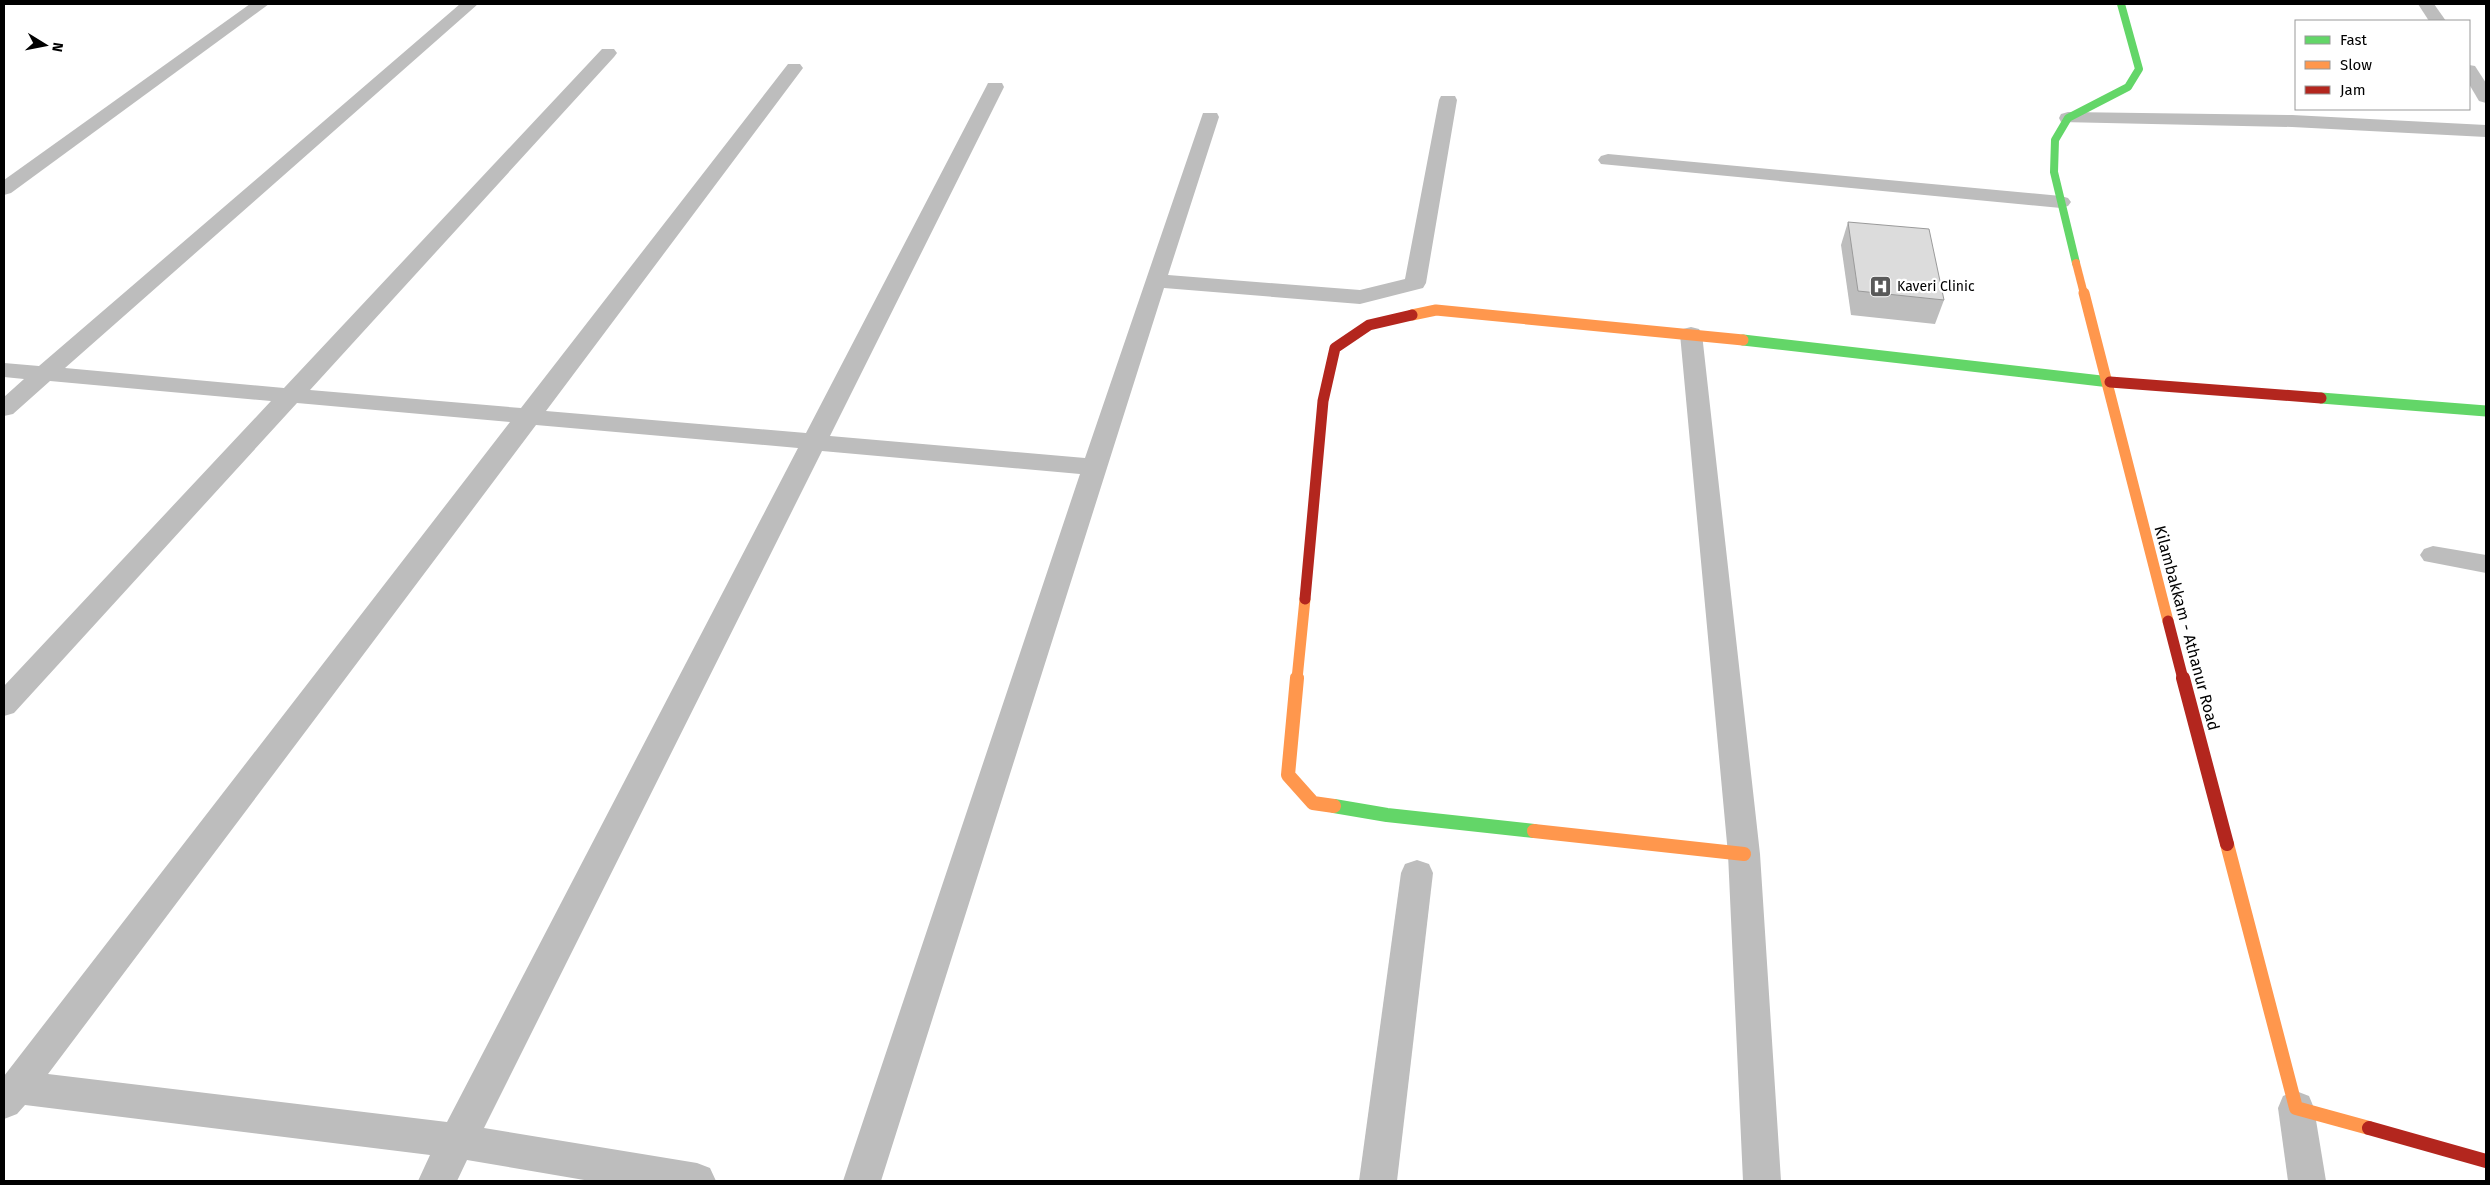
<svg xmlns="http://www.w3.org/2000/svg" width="2490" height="1185" font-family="'Fira Sans',sans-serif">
<rect width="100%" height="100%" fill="#fff"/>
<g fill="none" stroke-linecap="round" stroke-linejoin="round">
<!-- lane -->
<g fill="#bdbdbd" fill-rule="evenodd">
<polygon points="250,4 269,4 11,193 4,195 4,180"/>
<path d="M460 4H478L65 368 284 388 602 49H614L617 53 614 57 310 390 521 408 788 64H800L803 68 800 72 546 411 806 433 986 87 988 83H1002L1004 87 830 436 1085 458 1203 113H1217L1219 117 1168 275 1360 290 1405 279 1439 100 1441 96H1455L1457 100 1426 283 1423 288 1360 304 1164 288 881 1181H843L1080 474 822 451 484 1128 697 1163 710 1168 716 1181H590L467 1160 457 1181H418L430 1155 25 1105 17 1114 4 1119V1076L510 422 297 403 14 713 4 716V686L271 401 50 381 13 414 4 416V397L24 379 4 377V363L39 366ZM536 425 798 448 447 1122 48 1074Z"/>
<polygon points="1417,860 1429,864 1433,873 1397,1181 1359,1181 1401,873 1405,864"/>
</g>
<!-- street -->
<g fill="#bdbdbd" fill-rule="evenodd">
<polygon points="2418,4 2434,4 2446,21 2429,21"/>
<polygon points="2469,65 2475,66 2486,83 2486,103 2479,101 2469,84"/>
<polygon points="2068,112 2292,115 2486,125 2486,137 2292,127 2061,122 2059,118 2061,114"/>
<polygon points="1608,154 2061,196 2068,198 2071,202 2068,206 2061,208 1601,164 1598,160 1601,156"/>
<polygon points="1691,327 1699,329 1702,334 1760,854 1781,1181 1743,1181 1728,854 1680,334 1683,329"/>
<polygon points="2433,546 2486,555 2486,573 2424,561 2420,555 2424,549"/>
<polygon points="2296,1091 2309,1096 2314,1108 2326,1181 2288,1181 2278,1108 2283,1096"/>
</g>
<!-- fast-far2 -->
<polyline stroke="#63d668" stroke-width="8" points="2076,263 2054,172 2055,140 2068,118 2128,87 2139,69 2121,4"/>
<!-- fast-far1 -->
<g stroke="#63d668" stroke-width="11">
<polyline points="1743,340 2110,382"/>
<polyline points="2321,398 2486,411"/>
</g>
<!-- fast -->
<polyline stroke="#63d668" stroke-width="14" points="1334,806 1387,815 1534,831"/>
<!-- slow-far2 -->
<polyline stroke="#ff974d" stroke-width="8" points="2076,263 2084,294"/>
<!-- slow-far1 -->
<g stroke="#ff974d" stroke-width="11">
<polyline points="2084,293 2168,621"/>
<polyline points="1412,315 1436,310 1743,340"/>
<polyline points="1297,679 1305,599"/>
</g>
<!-- slow -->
<g stroke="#ff974d" stroke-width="14">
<polyline points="1297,678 1288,775 1313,803 1334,806"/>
<polyline points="1534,831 1744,854"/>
<polyline points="2227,844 2296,1108 2369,1128"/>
</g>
<!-- jam-far1 -->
<g stroke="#b3261e" stroke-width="11">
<polyline points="2110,382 2321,398"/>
<polyline points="1305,599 1323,401 1335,348 1369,325 1412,315"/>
<polyline points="2168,621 2183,679"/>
</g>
<!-- jam -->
<g stroke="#b3261e" stroke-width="14">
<polyline points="2183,678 2227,844"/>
<polyline points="2369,1128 2486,1161"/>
</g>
</g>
<!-- wall -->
<polygon fill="#bdbdbd" points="1848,222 1944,300 1935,324 1851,315 1841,245"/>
<!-- building -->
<polygon fill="#dcdcdc" stroke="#9a9a9a" points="1848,222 1929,229 1944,300 1858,291"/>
<!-- icons -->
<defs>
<symbol id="hospital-square" viewBox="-11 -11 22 22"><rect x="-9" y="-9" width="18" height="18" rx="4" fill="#595959" stroke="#fff"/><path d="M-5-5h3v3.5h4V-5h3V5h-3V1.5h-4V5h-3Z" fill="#fff"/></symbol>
</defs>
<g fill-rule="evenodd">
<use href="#hospital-square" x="1868" y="274" width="25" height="25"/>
</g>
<g text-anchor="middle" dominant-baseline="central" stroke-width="4.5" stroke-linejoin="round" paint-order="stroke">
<!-- far-poi labels -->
<g font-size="14" fill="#000" stroke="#fff" text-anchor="start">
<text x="1897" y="286">Kaveri Clinic</text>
</g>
<!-- street labels -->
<g font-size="16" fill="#000" stroke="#fff">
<text transform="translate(2187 628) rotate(75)">Kilambakkam - Athanur Road</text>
</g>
</g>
<!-- border -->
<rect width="2490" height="1185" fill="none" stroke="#000000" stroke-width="10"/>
<!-- legend -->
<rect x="2295" y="20" width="175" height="90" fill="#ffffff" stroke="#999999"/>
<rect x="2305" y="36" width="25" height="8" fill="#63d668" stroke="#999999"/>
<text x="2340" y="45" font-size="15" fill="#000000">Fast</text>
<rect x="2305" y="61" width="25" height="8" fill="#ff974d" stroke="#999999"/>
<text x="2340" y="70" font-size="15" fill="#000000">Slow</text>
<rect x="2305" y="86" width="25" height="8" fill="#b3261e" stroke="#999999"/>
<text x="2340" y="95" font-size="15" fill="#000000">Jam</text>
<!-- north arrow -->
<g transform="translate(45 45) rotate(100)" stroke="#ffffff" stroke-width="4" paint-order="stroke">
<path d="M0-4L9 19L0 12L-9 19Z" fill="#000000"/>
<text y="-8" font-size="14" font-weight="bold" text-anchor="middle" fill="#000000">N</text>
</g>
</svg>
